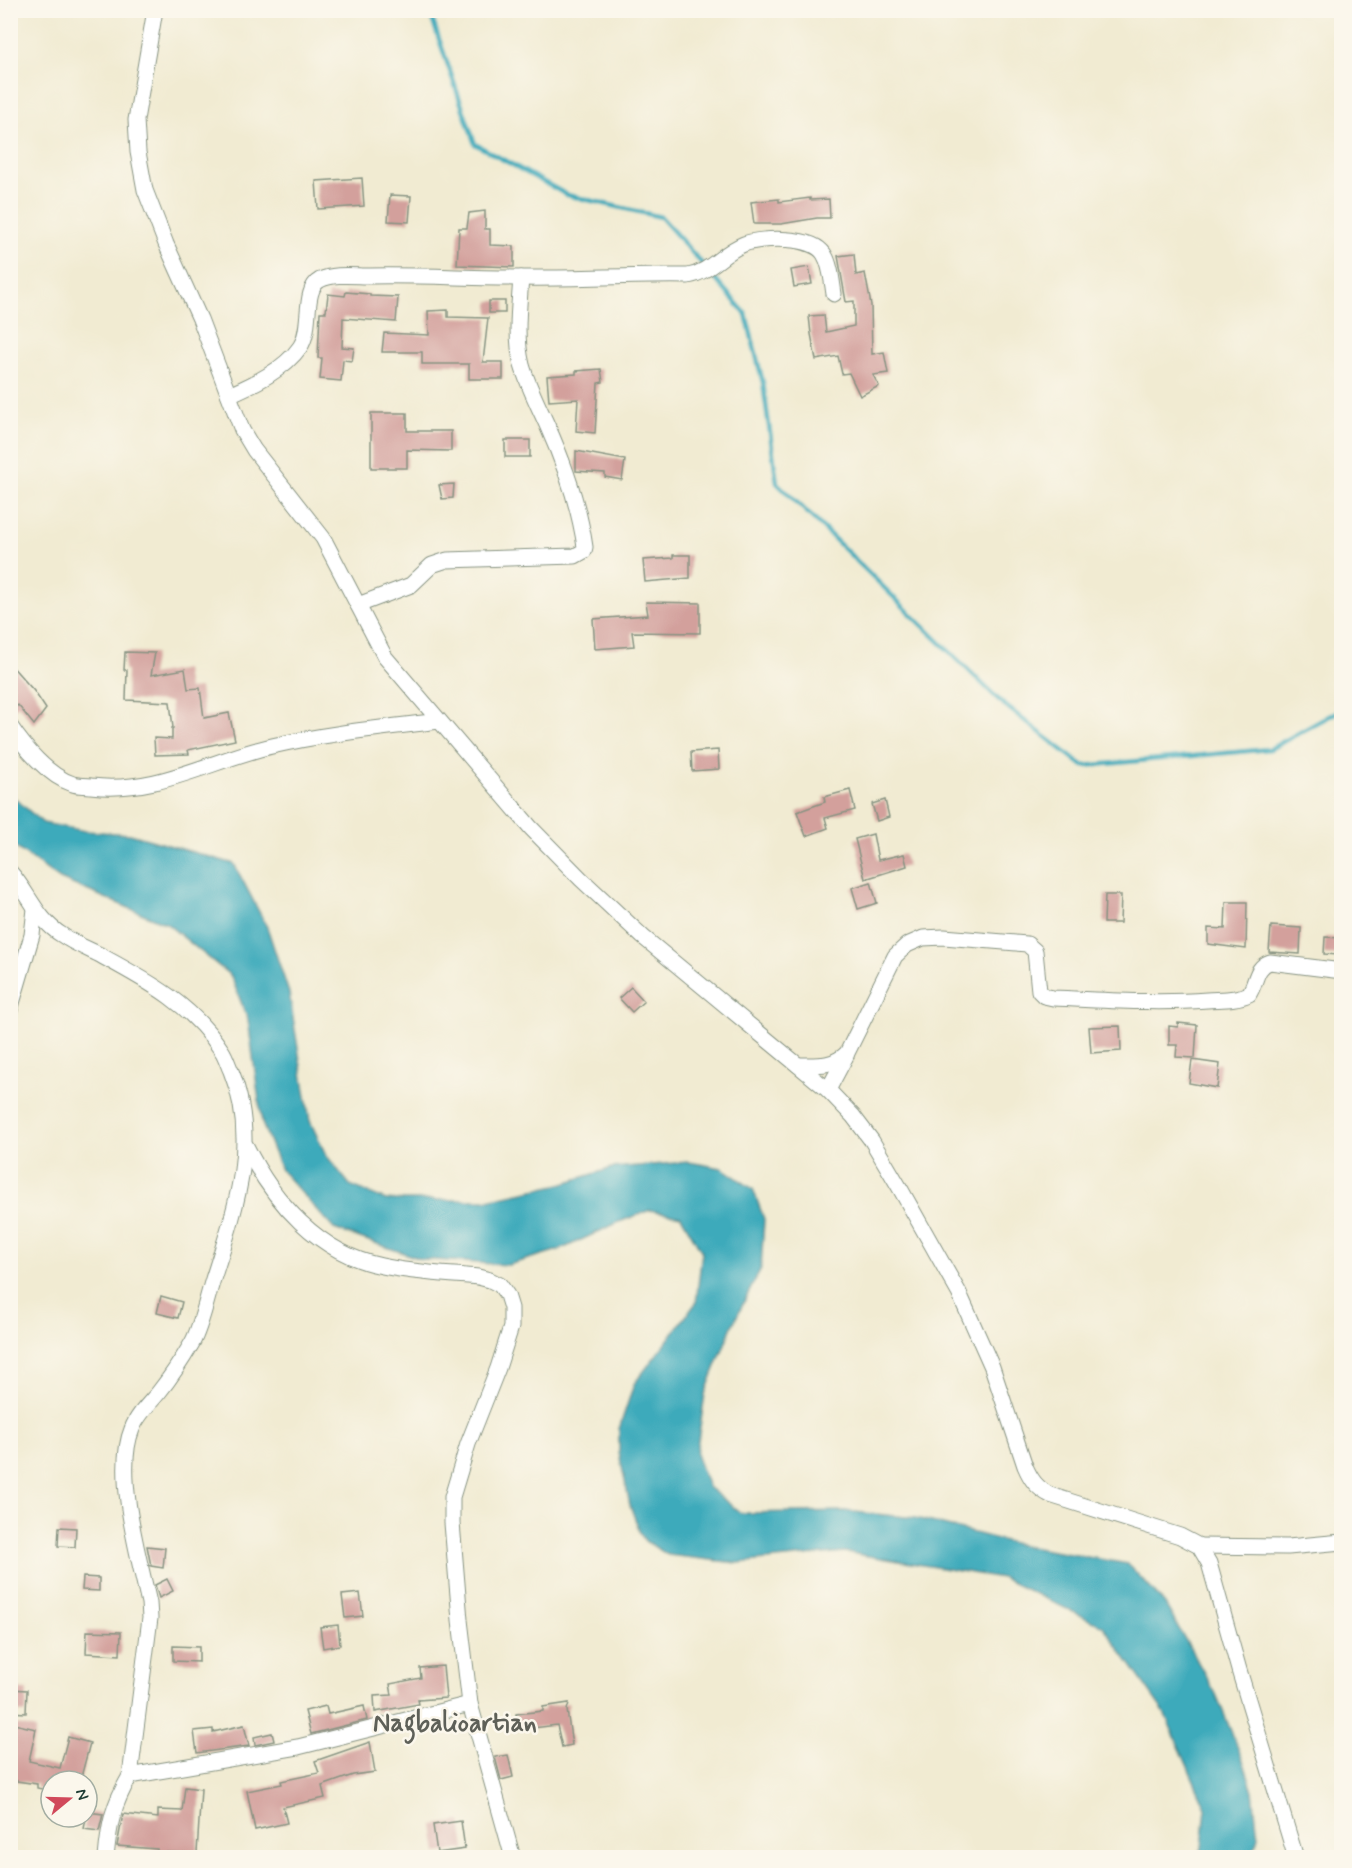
<svg xmlns="http://www.w3.org/2000/svg" width="1352" height="1868" font-family="Mynerve,sans-serif">
<rect width="100%" height="100%" fill="#fbf7ec"/>
<filter id="ink" filterUnits="userSpaceOnUse"><feTurbulence type="fractalNoise" baseFrequency=".0167" numOctaves="2"/><feDisplacementMap in="SourceGraphic" scale="12" xChannelSelector="R" yChannelSelector="G"/><feConvolveMatrix kernelMatrix="1 2 1 2 8 2 1 2 1" color-interpolation-filters="sRGB"/></filter>
<filter id="wash" filterUnits="userSpaceOnUse"><feTurbulence type="fractalNoise" baseFrequency=".008" numOctaves="4" result="noise"/><feDisplacementMap in="SourceGraphic" scale="24" xChannelSelector="R" yChannelSelector="G"/><feGaussianBlur stdDeviation="1.35" result="paint"/><feColorMatrix in="noise" values="0 0 0 0 0 0 0 0 0 0 0 0 0 0 0 0 0 1.4 0 .05"/><feComposite in="paint" operator="in"/></filter>
<g filter="url(#wash)">
<rect width="100%" height="100%" fill="#f1ebd2"/>
<!-- water -->
<polygon fill="#3caabb" stroke="#2e7478" stroke-width="1.5" points="11,795 43,823 85,831 130,834 234,864 267,927 289,993 310,1121 326,1155 350,1185 386,1200 487,1200 561,1184 612,1168 689,1162 722,1168 753,1189 764,1219 761,1268 732,1326 705,1394 696,1454 708,1487 741,1513 844,1511 916,1518 1024,1546 1128,1564 1165,1604 1216,1694 1244,1763 1253,1791 1258,1837 1252,1857 1196,1857 1202,1848 1206,1808 1164,1712 1103,1626 1002,1578 844,1552 737,1563 668,1555 645,1541 640,1533 630,1505 619,1453 619,1429 634,1384 696,1303 702,1252 681,1216 650,1210 619,1222 562,1249 508,1265 421,1259 334,1229 281,1170 262,1123 248,1020 231,976 167,924 60,879 11,844"/>
<g fill="none" stroke-linecap="round" stroke-linejoin="round">
<!-- stream -->
<polyline stroke="#3caabb" stroke-width="4.5" points="429,10 475,144 567,195 661,217 746,314 763,383 777,483 1002,703 1083,766 1270,749 1342,709"/>
</g>
<g id="blocks">
<!-- building -->
<g fill="#d3a09c">
<polygon points="362,178 364,206 318,209 316,181"/>
<polygon points="390,195 411,196 409,222 388,221"/>
<polygon points="810,198 810,200 829,199 830,218 817,218 781,224 754,224 751,202 779,199 779,202"/>
<polygon points="485,211 485,229 490,229 490,245 514,246 514,267 457,265 459,228 467,228 469,213"/>
<polygon points="854,254 856,275 865,273 871,305 872,354 884,352 888,373 873,375 879,386 860,396 849,373 842,374 838,356 816,360 811,334 809,316 824,315 826,332 854,326 854,301 846,302 838,256"/>
<polygon points="809,267 812,284 794,287 791,270"/>
<polygon points="346,292 370,294 370,296 398,297 396,322 343,318 342,347 354,348 352,361 343,360 341,381 320,379 322,358 318,358 320,312 326,312 328,294 345,296"/>
<rect x="489" y="301" width="16" height="12"/>
<polygon points="448,310 448,317 488,318 483,362 503,362 503,379 469,379 469,364 422,364 422,352 382,352 384,333 429,335 428,311"/>
<polygon points="601,369 603,382 598,383 595,433 576,431 578,399 549,401 547,376 576,374 576,371"/>
<polygon points="371,413 407,413 407,431 451,431 451,451 407,450 407,468 371,468"/>
<rect x="505" y="440" width="25" height="17"/>
<polygon points="576,451 625,460 622,480 605,477 605,473 576,471"/>
<polygon points="454,484 453,498 442,499 439,485"/>
<polygon points="673,555 690,555 690,578 645,582 643,560 673,558"/>
<polygon points="646,602 700,603 700,633 632,632 634,646 595,649 593,619 648,615"/>
<polygon points="125,652 155,653 151,675 185,669 188,689 200,688 204,718 229,713 235,740 188,750 189,754 155,755 154,738 172,739 172,728 173,728 170,702 126,700 127,670 124,670"/>
<polygon points="10,664 34,691 46,709 34,725 18,705 10,712"/>
<polygon points="718,750 719,769 692,771 691,752"/>
<polygon points="850,790 855,810 825,818 828,828 806,836 797,812 825,802 824,797"/>
<polygon points="885,800 889,817 877,821 872,804"/>
<polygon points="873,834 878,860 904,854 907,866 865,879 855,839"/>
<polygon points="871,882 877,903 858,909 852,888"/>
<polygon points="1105,895 1121,895 1120,923 1104,923"/>
<polygon points="1226,902 1247,902 1246,949 1208,944 1208,928 1225,929"/>
<polygon points="1271,926 1301,928 1300,954 1269,952"/>
<polygon points="1325,937 1341,938 1341,955 1324,954"/>
<polygon points="631,987 644,1001 632,1012 619,998"/>
<polygon points="1178,1023 1197,1025 1195,1058 1176,1057 1177,1045 1169,1045 1169,1026 1178,1027"/>
<polygon points="1120,1026 1121,1051 1091,1053 1089,1027"/>
<polygon points="1192,1060 1220,1064 1217,1088 1189,1083"/>
<polygon points="161,1296 182,1302 178,1318 157,1313"/>
<polygon points="59,1527 76,1528 75,1547 58,1546"/>
<polygon points="147,1546 165,1548 163,1568 151,1566"/>
<polygon points="83,1577 99,1578 99,1591 82,1590"/>
<polygon points="167,1579 173,1591 159,1598 155,1585"/>
<polygon points="360,1593 363,1616 345,1618 342,1595"/>
<polygon points="338,1625 340,1645 323,1648 320,1627"/>
<polygon points="87,1631 121,1632 120,1655 86,1653"/>
<polygon points="173,1646 199,1647 199,1662 173,1661"/>
<polygon points="443,1666 446,1698 418,1700 419,1704 375,1712 374,1696 392,1695 390,1684 421,1678 420,1668"/>
<polygon points="10,1689 27,1690 26,1713 10,1712"/>
<polygon points="569,1703 567,1710 572,1745 562,1747 557,1725 517,1730 516,1714 543,1711 543,1707"/>
<polygon points="326,1706 328,1714 364,1706 367,1720 311,1734 305,1711"/>
<polygon points="14,1724 36,1729 29,1761 60,1768 68,1737 90,1743 80,1781 51,1781 51,1791 37,1788 37,1784 10,1780 10,1766 14,1742 11,1742"/>
<polygon points="244,1725 249,1746 197,1753 194,1731 213,1729 213,1732"/>
<polygon points="272,1733 274,1741 255,1745 254,1737"/>
<polygon points="370,1742 375,1772 353,1775 322,1786 325,1798 283,1807 287,1823 255,1830 247,1791 282,1784 281,1781 319,1773 315,1761"/>
<polygon points="508,1755 513,1777 501,1780 495,1757"/>
<polygon points="185,1787 201,1789 197,1853 157,1852 157,1849 117,1846 123,1814 158,1818 158,1810 182,1811"/>
<polygon points="87,1812 103,1814 99,1831 84,1829"/>
<polygon points="461,1821 465,1849 437,1853 433,1825"/>
</g>
</g>
</g>
<g filter="url(#ink)">
<use href="#blocks" fill-opacity="0" stroke="#889483" stroke-width="1.5"/>
<g fill="none" stroke-linecap="round" stroke-linejoin="round">
<defs>
<g id="minor">
<path d="M155 10 136 120 138 152 145 190 166 244 200 319 242 430 254 450 323 538 385 657 531 828 581 879 643 937 828 1090 853 1116 872 1141 901 1190 959 1293 992 1367 1025 1466C1031 1480 1037 1488 1050 1495L1180 1536 1199 1546 1209 1563 1239 1670 1296 1858"/>
<path d="M229 395C254 384 284 370 300 347 313 328 302 290 320 280 334 273 354 276 370 276 420 275 470 278 520 278 576 279 632 275 688 276 711 272 723 252 744 244 762 237 813 236 824 254 831 265 832 282 834 294"/>
<path d="M358 605 411 585 432 565 447 560 575 556 584 551 585 547C579 505 564 463 547 425 538 405 528 386 522 365 515 337 519 307 521 278"/>
<path d="M10 726C24 747 48 776 73 784 78 786 85 785 91 786 157 794 210 760 272 746 327 733 383 728 439 721"/>
<path d="M10 872C29 893 37 920 62 935 73 943 86 948 98 954 146 980 191 1003 222 1051 226 1057 228 1065 231 1071 260 1142 235 1210 213 1279 207 1298 201 1327 192 1343 182 1360 171 1377 159 1392 150 1403 137 1415 132 1429 114 1473 139 1557 149 1603L150 1618 130 1776 298 1747 470 1704 513 1858"/>
<polyline points="10,1010 32,935 35,909"/>
<path d="M798 1065C816 1065 833 1067 847 1053L895 956 907 945 923 938 944 937 1027 944 1035 951 1039 991 1044 996 1053 998C1105 1000 1156 1004 1207 1000 1221 999 1237 1000 1249 994 1257 982 1255 967 1270 962L1342 971"/>
<polyline points="828,1090 846,1056"/>
<path d="M246 1146C273 1201 319 1254 382 1266 414 1273 446 1274 478 1277L490 1280 500 1285 507 1295 511 1308V1327L498 1368 468 1444 452 1497V1523L460 1620 470 1704"/>
<polyline points="1199,1546 1288,1547 1342,1542"/>
<path d="M106 1858C109 1824 113 1805 130 1776"/>
</g>
</defs>
<!-- minor casing -->
<use href="#minor" stroke="#889483" stroke-width="17"/>
<!-- minor -->
<use href="#minor" stroke="#fff" stroke-width="15"/>
</g>
</g>
<g text-anchor="middle" dominant-baseline="central" stroke-width="5" stroke-linejoin="round" paint-order="stroke">
<!-- quarter labels -->
<g font-size="26" font-weight="bold" fill="#5e6058" stroke="#fbf7ec">
<text x="455" y="1724">Nagbalioartian</text>
</g>
</g>
<!-- margin -->
<rect width="1352" height="1868" fill="none" stroke="#fbf7ec" stroke-width="36"/>
<!-- north arrow -->
<g transform="translate(69 1799) rotate(71)"><circle r="28" fill="#fbf7ec" stroke="#a3ada2" stroke-width="1.5"/>
<path d="M0-4.5L10 22L0 15L-10 22Z" fill="#d1495b"/>
<text y="-9" font-size="16" font-weight="bold" text-anchor="middle" fill="#1f3d34">N</text>
</g>
</svg>
